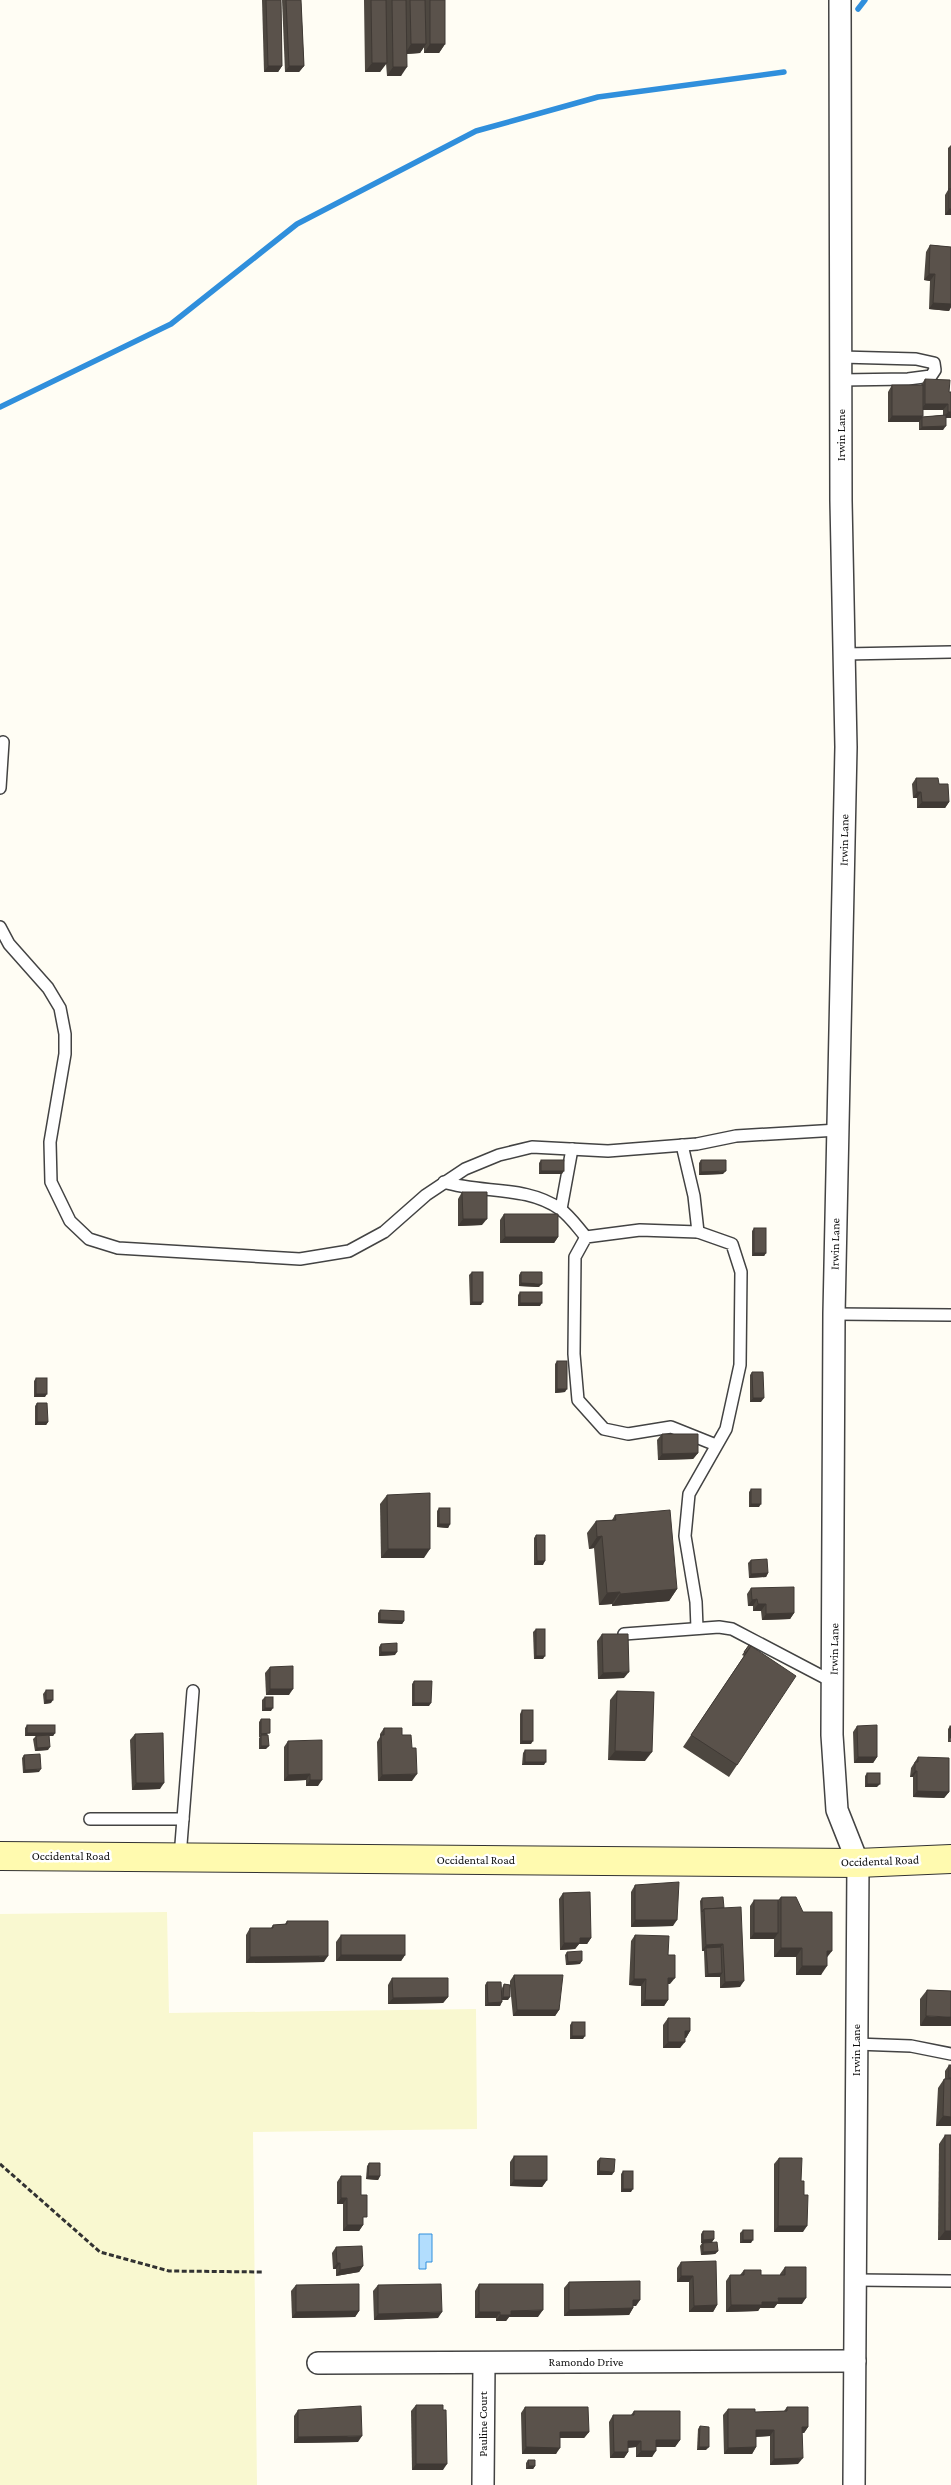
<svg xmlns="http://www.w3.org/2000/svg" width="951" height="2485" font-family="'Crimson Pro',serif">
<rect width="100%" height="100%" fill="#fffdf4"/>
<!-- farmland -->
<polygon fill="#f9f8d0" points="167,1912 169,2013 476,2009 477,2129 253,2132 257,2485 0,2485 0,1914"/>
<!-- water -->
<polygon fill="#b2ddfd" stroke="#308fdc" points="419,2234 432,2234 432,2262 426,2262 426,2269 419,2269"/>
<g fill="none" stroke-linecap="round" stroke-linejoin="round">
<!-- stream -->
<g stroke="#308fdc" stroke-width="5.5">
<polyline points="858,9 865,0"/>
<polyline points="0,407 171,324 297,224 476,131 598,97 784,72"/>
</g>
<defs>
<g id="lane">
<polyline points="841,357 916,359 934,363 935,370 931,376 908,379 841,380"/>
<polyline points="844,654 951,652"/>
<polyline points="0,788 3,742"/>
<polyline points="0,927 9,944 48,988 60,1008 65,1034 65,1054 50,1142 51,1182 70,1221 89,1239 118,1248 300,1259 349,1251 384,1232 426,1195 465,1169 499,1155 532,1147 608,1151 697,1144 736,1136 838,1130"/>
<polyline points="682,1145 694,1196 698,1232"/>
<path d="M444 1182C482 1194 526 1185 560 1209 570 1216 578 1228 586 1237"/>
<polyline points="561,1209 572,1149"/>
<polyline points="834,1314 951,1315"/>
<polyline points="697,1628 696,1602 685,1536 689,1494 726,1429 740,1365 741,1272 732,1244 698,1232 640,1230 586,1237 575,1257 574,1354 578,1400 604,1429 628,1434 671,1427 716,1445"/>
<polyline points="624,1634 719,1627 732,1629 833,1682"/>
<polyline points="90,1819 183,1819"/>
<polyline points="180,1857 193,1691"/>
<polyline points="856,2044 911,2046 951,2054"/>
<polyline points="856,2280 951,2281"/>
</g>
<g id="street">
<polyline points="840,0 841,501 846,747 834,1314 832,1735 837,1810 858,1863 854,2485"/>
<polyline points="318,2363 855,2361"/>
<polyline points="483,2485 484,2363"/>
</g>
<polyline id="secondary" points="0,1856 858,1863 951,1859"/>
</defs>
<!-- lane casing -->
<use href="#lane" stroke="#434343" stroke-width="14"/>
<!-- street casing -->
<use href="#street" stroke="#434343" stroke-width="24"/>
<!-- secondary casing -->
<use href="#secondary" stroke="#323232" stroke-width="30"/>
<!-- path -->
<polyline stroke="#323232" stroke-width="3" stroke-dasharray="5 2.5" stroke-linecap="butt" points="0,2164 100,2252 169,2271 264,2272"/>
<!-- lane -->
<use href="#lane" stroke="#fff" stroke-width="11"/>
<!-- street -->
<use href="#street" stroke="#fff" stroke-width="21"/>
<!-- secondary -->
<use href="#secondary" stroke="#fffaaf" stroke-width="28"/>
</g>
<!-- wall -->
<g fill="#4d4740" fill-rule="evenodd">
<polygon points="262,0 281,0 282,66 278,72 264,72"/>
<polygon points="282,0 301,0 304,66 299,72 285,72"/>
<polygon points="364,0 445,0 445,44 439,53 424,53 424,47 420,53 407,54 401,76 387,76 386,63 380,72 365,72"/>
<polygon points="951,145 951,215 945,215 945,195 948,190 948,148"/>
<polygon points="930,245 951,247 951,307 949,311 929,309 930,281 924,280 926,252"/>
<path d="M925 379 949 392 951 418H946L943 430H919V421V422H888V392L892 385H921ZM923 410H943V415L922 417Z"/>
<polygon points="916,778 949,802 945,808 917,808 917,798 913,798 912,784"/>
<polygon points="541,1160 562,1174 539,1174 539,1163"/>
<polygon points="701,1160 723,1174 699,1175 699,1163"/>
<polygon points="462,1192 482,1225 458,1226 458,1199"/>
<polygon points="504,1214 558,1237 554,1243 500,1243 500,1220"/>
<polygon points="754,1228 766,1253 764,1256 752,1256 752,1231"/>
<polygon points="472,1272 481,1305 470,1305 469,1275"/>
<polygon points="521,1272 539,1287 519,1286 519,1275"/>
<polygon points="520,1292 540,1306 518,1306 518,1295"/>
<polygon points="557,1361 565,1392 555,1393 555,1364"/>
<polygon points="752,1372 761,1402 750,1402 750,1375"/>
<polygon points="36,1378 45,1397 34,1397 34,1381"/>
<polygon points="37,1403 48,1422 46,1425 35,1425 35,1406"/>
<polygon points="662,1434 698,1453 693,1459 658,1460 657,1440"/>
<polygon points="751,1489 759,1507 749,1507 749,1492"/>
<polygon points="387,1495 424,1558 381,1558 380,1504"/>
<polygon points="439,1508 450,1524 448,1528 437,1527 437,1511"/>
<polygon points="615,1515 677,1589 669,1601 612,1606 612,1604 599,1605 594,1548 589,1549 587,1533 596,1521 612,1520"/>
<polygon points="536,1535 543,1565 534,1565 534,1538"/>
<polygon points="751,1560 768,1573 766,1577 749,1578 748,1563"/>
<polygon points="751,1588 794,1613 790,1619 762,1620 761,1611 753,1611 753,1606 748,1606 747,1594"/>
<polygon points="380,1610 404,1621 402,1624 378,1623 378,1613"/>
<polygon points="536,1629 543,1659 534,1659 533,1632"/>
<polygon points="602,1634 624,1678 598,1679 597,1641"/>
<polygon points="381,1644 395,1655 379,1656 379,1647"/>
<polygon points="749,1645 737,1765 729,1777 683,1747 744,1656 742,1655"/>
<polygon points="270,1667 289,1695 266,1695 265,1673"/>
<polygon points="414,1681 429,1706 412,1706 412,1684"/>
<polygon points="46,1690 51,1703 44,1704 43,1694"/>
<polygon points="617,1691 645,1761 608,1760 610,1700"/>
<polygon points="265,1697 271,1711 262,1711 262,1700"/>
<polygon points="522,1710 531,1744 520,1744 520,1714"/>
<polygon points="261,1719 268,1736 266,1749 259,1749 259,1738 260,1737 259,1737 259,1722"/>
<polygon points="27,1725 55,1733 53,1736 49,1736 48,1750 35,1751 33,1739 36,1736 25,1736 25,1728"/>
<polygon points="857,1726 877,1757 873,1763 854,1763 853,1732"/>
<polygon points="950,1726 951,1742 948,1742 948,1729"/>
<polygon points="384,1728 402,1735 412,1781 378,1781 377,1742 380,1737 380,1734"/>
<polygon points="135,1734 160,1789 132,1790 130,1740"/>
<polygon points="288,1741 318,1786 306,1786 306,1780 284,1781 284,1747"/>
<polygon points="525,1750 544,1765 522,1765 523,1753"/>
<polygon points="24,1755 39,1772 23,1773 22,1758"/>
<polygon points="918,1757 949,1792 944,1798 913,1797 913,1777 910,1777 911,1768"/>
<polygon points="867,1773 877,1787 865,1787 865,1776"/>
<polygon points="635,1885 673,1926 631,1927 631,1892"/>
<polygon points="563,1893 591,1938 587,1944 579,1944 575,1949 560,1950 559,1899"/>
<polygon points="781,1897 803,1912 827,1958 821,1975 796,1975 796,1957 774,1957 774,1938 774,1939 750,1939 750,1906 754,1900 778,1900"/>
<polygon points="702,1898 724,1908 740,1987 720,1988 720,1977 705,1977 704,1951 702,1951 700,1901"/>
<polygon points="287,1921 324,1962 246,1963 246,1935 250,1928 271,1928 273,1925 285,1924"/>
<polygon points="341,1935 405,1955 401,1961 336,1961 336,1942"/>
<polygon points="635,1935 668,1955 670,1984 668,1984 668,2000 664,2006 641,2006 641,1986 629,1985 631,1941"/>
<polygon points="567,1952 580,1964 566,1965 565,1955"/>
<polygon points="514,1975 559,2010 555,2016 513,2016 510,1986 508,2000 502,2000 500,2006 485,2006 485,1985 487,1982 501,1993 502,1988 504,1984 510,1985 510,1981"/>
<polygon points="392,1978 448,1997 443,2003 388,2004 388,1985"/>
<polygon points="927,1990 951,1991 920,2026 920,1999"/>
<polygon points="668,2018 690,2031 686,2038 685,2038 680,2048 663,2048 663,2025"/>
<polygon points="572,2022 583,2039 570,2039 570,2025"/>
<polygon points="949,2065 951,2065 951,2126 936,2126 938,2088 944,2079 945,2079 945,2071"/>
<polygon points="945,2135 951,2135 951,2240 938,2240 939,2144"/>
<polygon points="514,2156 547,2180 542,2187 510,2186 510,2162"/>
<polygon points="600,2158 612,2175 597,2175 597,2161"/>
<polygon points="779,2158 801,2181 803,2232 774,2232 774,2164"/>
<polygon points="369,2163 380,2176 378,2180 366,2179 367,2166"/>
<polygon points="623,2171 631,2192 621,2192 621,2174"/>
<polygon points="341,2176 361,2195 363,2225 359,2231 343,2231 343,2204 337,2204 337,2182"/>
<polygon points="743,2230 751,2243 740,2243 740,2233"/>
<polygon points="703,2231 714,2239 712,2242 718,2251 715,2254 701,2255 700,2246 702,2243 701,2243 701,2234"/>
<polygon points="336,2247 363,2266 359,2272 336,2276 336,2269 333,2269 332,2253"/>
<polygon points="681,2262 717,2305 713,2312 689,2312 689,2282 677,2282 677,2268"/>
<polygon points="785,2267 802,2304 777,2304 774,2308 760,2308 758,2311 726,2312 726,2281 730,2275 740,2275 744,2270 761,2275 780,2275 780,2274"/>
<polygon points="569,2282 636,2306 633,2306 633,2308 629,2315 564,2316 564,2288"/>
<polygon points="479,2284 538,2317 509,2317 506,2321 496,2321 496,2318 475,2318 475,2291"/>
<polygon points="296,2285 359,2311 355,2317 292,2318 291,2291"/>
<polygon points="378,2285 438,2318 374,2320 373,2291"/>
<polygon points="416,2405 443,2470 412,2470 411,2411"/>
<polygon points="525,2407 589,2432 584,2438 560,2438 556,2454 522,2454 521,2413"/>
<polygon points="787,2407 808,2427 804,2433 802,2433 798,2464 770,2465 770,2436 756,2437 756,2447 752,2454 724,2454 723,2415 728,2409 755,2412 784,2411"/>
<polygon points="298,2410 358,2442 294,2443 294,2416"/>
<polygon points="634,2411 680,2440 675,2447 656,2447 652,2457 636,2457 636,2447 628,2448 628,2452 624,2458 610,2458 609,2422 613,2415 631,2415"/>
<polygon points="700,2426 706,2450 697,2450 698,2429"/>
<polygon points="528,2460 535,2466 533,2469 526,2469 526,2463"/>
</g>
<!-- shaded-wall -->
<g fill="#3f3934">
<polygon points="411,44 426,44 420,53 405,54"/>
<polygon points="430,44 445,44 439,53 424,53"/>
<polygon points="372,63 387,63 380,72 365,72"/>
<polygon points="268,66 282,66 278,72 264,72"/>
<polygon points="289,66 304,66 299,72 285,72"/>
<polygon points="393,67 407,67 401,76 387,76"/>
<polygon points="949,209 951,209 951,215 945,215"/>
<polygon points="929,274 935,274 930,281 924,280"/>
<polygon points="933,303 951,304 951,307 949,311 929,309"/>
<polygon points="925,404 948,404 943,410 921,410"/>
<polygon points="948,412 951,412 951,418 943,418"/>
<polygon points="892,416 923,416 919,422 888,422"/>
<polygon points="946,426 943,430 919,430 922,427"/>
<polygon points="917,792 921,792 917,798 913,798"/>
<polygon points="922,802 949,802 945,808 917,808"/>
<polygon points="541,1171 564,1171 562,1174 539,1174"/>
<polygon points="726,1171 723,1174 699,1175 701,1172"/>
<polygon points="463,1219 487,1219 482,1225 458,1226"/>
<polygon points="505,1237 558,1237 554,1243 500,1243"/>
<polygon points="754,1253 766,1253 764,1256 752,1256"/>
<polygon points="521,1283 542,1284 539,1287 519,1286"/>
<polygon points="472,1302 483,1302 481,1305 470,1305"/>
<polygon points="520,1303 542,1303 540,1306 518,1306"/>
<polygon points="557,1389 567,1389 565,1392 555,1393"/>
<polygon points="36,1394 47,1394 45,1397 34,1397"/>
<polygon points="753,1398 764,1398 761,1402 750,1402"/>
<polygon points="37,1422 48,1422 46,1425 35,1425"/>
<polygon points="698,1453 693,1459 658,1460 662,1454"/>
<polygon points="751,1504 761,1504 759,1507 749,1507"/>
<polygon points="439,1524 450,1524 448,1528 437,1527"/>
<polygon points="602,1536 594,1548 589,1549 597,1537"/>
<polygon points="388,1549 430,1549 424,1558 381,1558"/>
<polygon points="537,1561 545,1561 543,1565 534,1565"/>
<polygon points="768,1573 766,1577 749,1578 751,1574"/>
<polygon points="677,1589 669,1601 612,1606 620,1594"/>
<polygon points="620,1592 612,1604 599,1605 607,1593"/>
<polygon points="757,1599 753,1606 748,1606 752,1600"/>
<polygon points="758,1604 766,1604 761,1611 753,1611"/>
<polygon points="794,1613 790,1619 762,1620 766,1614"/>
<polygon points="380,1620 404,1621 402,1624 378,1623"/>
<polygon points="381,1652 397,1652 395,1655 379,1656"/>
<polygon points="536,1656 545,1656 543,1659 534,1659"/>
<polygon points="629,1672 624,1678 598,1679 603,1673"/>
<polygon points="270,1689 293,1689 289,1695 266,1695"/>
<polygon points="46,1700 53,1700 51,1703 44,1704"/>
<polygon points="414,1703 431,1703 429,1706 412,1706"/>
<polygon points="265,1708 273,1708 271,1711 262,1711"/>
<polygon points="27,1733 55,1733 53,1736 25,1736"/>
<polygon points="522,1741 533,1741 531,1744 520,1744"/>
<polygon points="261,1746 269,1746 266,1749 259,1749"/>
<polygon points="50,1747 48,1750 35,1751 37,1748"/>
<polygon points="615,1751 652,1752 645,1761 608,1760"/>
<polygon points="858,1757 877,1757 873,1763 854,1763"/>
<polygon points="525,1762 546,1762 544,1765 522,1765"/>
<polygon points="41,1769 39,1772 23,1773 25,1770"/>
<polygon points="915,1771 917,1771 913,1777 910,1777"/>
<polygon points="310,1774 306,1780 284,1781 288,1775"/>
<polygon points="417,1774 412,1781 378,1781 382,1775"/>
<polygon points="310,1780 322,1780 318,1786 306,1786"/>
<polygon points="136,1783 164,1783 160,1789 132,1790"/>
<polygon points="867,1784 880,1784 877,1787 865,1787"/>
<polygon points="917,1791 949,1792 944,1798 913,1797"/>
<polygon points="635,1920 677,1920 673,1926 631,1927"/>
<polygon points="754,1933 778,1933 774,1939 750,1939"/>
<polygon points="580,1938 591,1938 587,1944 579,1944 575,1949 560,1950 564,1943"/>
<polygon points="723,1944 718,1951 706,1948 704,1951 702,1951 706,1945"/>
<polygon points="781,1948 802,1948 796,1957 774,1957"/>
<polygon points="827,1951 832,1951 825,1960"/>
<polygon points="341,1955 405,1955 401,1961 336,1961"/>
<polygon points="328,1956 324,1962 246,1963 250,1957"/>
<polygon points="582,1961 580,1964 566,1965 568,1962"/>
<polygon points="802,1966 827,1966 821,1975 796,1975"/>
<polygon points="722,1973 720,1977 705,1977 708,1974"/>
<polygon points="668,1978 675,1978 670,1984 664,1984"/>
<polygon points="634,1979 646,1979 641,1986 629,1985"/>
<polygon points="744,1981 740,1987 720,1988 725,1982"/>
<polygon points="448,1997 443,2003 388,2004 393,1998"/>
<polygon points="503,1997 510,1997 508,2000 501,2000"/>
<polygon points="645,2000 668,2000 664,2006 641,2006"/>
<polygon points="502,2002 500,2006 485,2006 488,2003"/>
<polygon points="517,2010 559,2010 555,2016 513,2016"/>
<polygon points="926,2016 951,2017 951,2026 920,2026"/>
<polygon points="685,2031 690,2031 686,2038 680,2038"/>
<polygon points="572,2036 585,2036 583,2039 570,2039"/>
<polygon points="668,2042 685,2042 680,2048 663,2048"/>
<polygon points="943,2116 951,2117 951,2126 936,2126"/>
<polygon points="599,2171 614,2172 612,2175 597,2175"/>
<polygon points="368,2176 380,2176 378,2180 366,2179"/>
<polygon points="514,2180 547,2180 542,2187 510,2186"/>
<polygon points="623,2189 633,2189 631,2192 621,2192"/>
<polygon points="341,2198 347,2198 343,2204 337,2204"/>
<polygon points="347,2225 363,2225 359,2231 343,2231"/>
<polygon points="778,2226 807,2226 803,2232 774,2232"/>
<polygon points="945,2231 951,2231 951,2240 938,2240"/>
<polygon points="714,2239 712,2242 701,2243 703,2240"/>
<polygon points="743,2240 753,2240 751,2243 740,2243"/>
<polygon points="718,2251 715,2254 701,2255 703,2252"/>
<polygon points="337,2263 340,2263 336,2269 333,2269"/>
<polygon points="363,2266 359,2272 336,2276 340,2270"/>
<polygon points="681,2276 693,2276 689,2282 677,2282"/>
<polygon points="778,2298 806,2298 802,2304 777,2304 774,2308 760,2308 758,2311 726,2312 731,2305 762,2302"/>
<polygon points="633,2300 640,2300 636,2306 628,2306"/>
<polygon points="717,2305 713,2312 689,2312 694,2306"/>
<polygon points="633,2308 629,2315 564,2316 569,2310"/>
<polygon points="543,2310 538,2317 509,2317 506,2321 496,2321 500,2315 511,2311"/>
<polygon points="359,2311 355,2317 292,2318 296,2312"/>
<polygon points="442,2312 438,2318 374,2320 378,2314"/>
<polygon points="479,2312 500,2312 496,2318 475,2318"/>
<polygon points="802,2427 808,2427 804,2433 798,2433"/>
<polygon points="756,2430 774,2430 770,2436 751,2437"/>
<polygon points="560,2432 589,2432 584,2438 555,2438"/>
<polygon points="362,2436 358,2442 294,2443 298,2437"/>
<polygon points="656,2440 680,2440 675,2447 652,2447"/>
<polygon points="628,2441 641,2441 636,2447 624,2448"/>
<polygon points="526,2447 560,2448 556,2454 522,2454"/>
<polygon points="699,2447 709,2447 706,2450 697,2450"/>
<polygon points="756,2447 752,2454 724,2454 728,2448"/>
<polygon points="641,2451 656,2451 652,2457 636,2457"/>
<polygon points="614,2452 628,2452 624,2458 610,2458"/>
<polygon points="803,2458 798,2464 770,2465 774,2459"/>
<polygon points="416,2464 447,2464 443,2470 412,2470"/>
<polygon points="529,2466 535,2466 533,2469 526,2469"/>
</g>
<!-- building -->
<g fill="#5a524b" stroke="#3f3934">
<polygon points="266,0 281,0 282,66 268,66"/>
<polygon points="286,0 301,0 304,66 289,66"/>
<polygon points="371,0 386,0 387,63 372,63"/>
<polygon points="392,0 406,0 407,67 393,67"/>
<polygon points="410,0 425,0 426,44 411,44"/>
<rect x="430" y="0" width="15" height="44"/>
<rect x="949" y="189" width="2" height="20"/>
<polygon points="930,245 951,247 951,304 933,303 935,274 929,274"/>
<polygon points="925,379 950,380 949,392 951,392 951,412 948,412 948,404 925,404"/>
<rect x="892" y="385" width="31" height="31"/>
<polygon points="946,415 946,426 922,427 922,417"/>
<polygon points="916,778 938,778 939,784 948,784 949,802 922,802 921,792 917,792"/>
<rect x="541" y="1160" width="23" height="11"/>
<polygon points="701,1160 726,1160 726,1171 701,1172"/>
<polygon points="462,1192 487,1192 487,1219 463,1219"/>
<polygon points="504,1214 558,1214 558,1237 505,1237"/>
<rect x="754" y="1228" width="12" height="25"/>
<rect x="472" y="1272" width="11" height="30"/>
<polygon points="521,1272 542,1272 542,1284 521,1283"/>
<rect x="520" y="1292" width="22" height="11"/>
<rect x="557" y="1361" width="10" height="28"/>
<polygon points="752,1372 763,1372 764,1398 753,1398"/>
<rect x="36" y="1378" width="11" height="16"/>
<polygon points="37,1403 47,1403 48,1422 37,1422"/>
<polygon points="662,1434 698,1434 698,1453 662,1454"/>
<rect x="751" y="1489" width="10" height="15"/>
<polygon points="430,1493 430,1549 388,1549 387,1495"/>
<rect x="439" y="1508" width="11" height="16"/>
<polygon points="670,1510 677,1589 620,1594 620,1592 607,1593 602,1536 597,1537 596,1521 616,1520 615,1515"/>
<polygon points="536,1535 545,1535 545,1561 537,1561"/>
<polygon points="767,1559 768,1573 751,1574 751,1560"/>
<polygon points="794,1587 794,1613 766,1614 766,1604 758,1604 757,1599 752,1600 751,1588"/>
<polygon points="380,1610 404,1611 404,1621 380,1620"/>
<rect x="536" y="1629" width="9" height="27"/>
<polygon points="602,1634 628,1634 629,1672 603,1673"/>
<polygon points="397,1643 397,1652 381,1652 381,1644"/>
<polygon points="749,1645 751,1646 746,1653 744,1652"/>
<polygon points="751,1646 796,1676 737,1765 691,1735"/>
<polygon points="293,1666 293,1689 270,1689 270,1667"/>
<polygon points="414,1681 432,1681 431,1703 414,1703"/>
<rect x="46" y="1690" width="7" height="10"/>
<polygon points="617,1691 654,1692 652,1752 615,1751"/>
<rect x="265" y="1697" width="8" height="11"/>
<rect x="522" y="1710" width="11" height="31"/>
<polygon points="261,1719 270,1719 270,1733 261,1734"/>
<rect x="27" y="1725" width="28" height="8"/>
<polygon points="877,1725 877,1757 858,1757 857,1726"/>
<rect x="950" y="1726" width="1" height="12"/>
<polygon points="384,1728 402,1728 402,1735 411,1735 412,1748 416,1748 417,1774 382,1775 381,1735 384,1735"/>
<polygon points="163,1733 164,1783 136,1783 135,1734"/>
<polygon points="49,1735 50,1747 37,1748 36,1736"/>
<polygon points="261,1735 268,1735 269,1746 261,1746"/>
<polygon points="322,1740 322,1780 310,1780 310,1774 288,1775 288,1741"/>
<rect x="525" y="1750" width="21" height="12"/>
<polygon points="40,1754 41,1769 25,1770 24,1755"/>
<polygon points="918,1757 949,1758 949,1792 917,1791 917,1771 915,1771 915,1762 918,1762"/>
<rect x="867" y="1773" width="13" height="11"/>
<polygon points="679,1882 677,1920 635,1920 635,1885"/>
<polygon points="590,1892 591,1938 580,1938 580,1943 564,1943 563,1893"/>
<polygon points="723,1897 724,1908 704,1909 702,1912 702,1898"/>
<polygon points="781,1897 796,1897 803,1912 832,1912 832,1951 827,1951 827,1966 802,1966 802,1948 781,1948"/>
<rect x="754" y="1900" width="24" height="33"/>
<polygon points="741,1907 744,1981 725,1982 723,1944 706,1945 704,1909"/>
<polygon points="287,1921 328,1921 328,1956 250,1957 250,1928 273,1928 273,1925 287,1924"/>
<rect x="341" y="1935" width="64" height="20"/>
<polygon points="635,1935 669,1936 668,1955 675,1955 675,1978 668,1978 668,2000 645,2000 646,1979 634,1979"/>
<polygon points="721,1947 722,1973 708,1974 706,1948"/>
<polygon points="582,1951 582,1961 568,1962 567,1952"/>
<polygon points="514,1975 563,1975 559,2010 517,2010"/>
<polygon points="392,1978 448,1978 448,1997 393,1998"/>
<polygon points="487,1982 501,1982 502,2002 488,2003"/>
<polygon points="504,1984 510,1985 510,1997 503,1997"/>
<polygon points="927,1990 951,1991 951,2017 926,2016"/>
<polygon points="668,2018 690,2018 690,2031 685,2031 685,2042 668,2042"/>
<rect x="572" y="2022" width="13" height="14"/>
<rect x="949" y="2065" width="2" height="13"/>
<polygon points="944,2079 951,2079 951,2117 943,2116"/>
<rect x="945" y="2135" width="6" height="96"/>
<rect x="514" y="2156" width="33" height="24"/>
<polygon points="600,2158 615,2159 614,2172 599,2171"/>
<polygon points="779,2158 802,2158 801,2181 804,2181 804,2195 808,2195 807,2226 778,2226"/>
<polygon points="369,2163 380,2163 380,2176 368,2176"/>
<rect x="623" y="2171" width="10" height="18"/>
<polygon points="341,2176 361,2176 361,2195 367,2195 367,2217 363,2217 363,2225 347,2225 347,2198 341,2198"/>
<rect x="743" y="2230" width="10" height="10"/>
<polygon points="703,2231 714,2231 714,2239 703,2240"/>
<polygon points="717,2242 718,2251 703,2252 703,2243"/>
<polygon points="362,2246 363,2266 340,2270 340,2263 337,2263 336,2247"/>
<polygon points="716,2261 717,2305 694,2306 693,2276 681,2276 681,2262"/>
<polygon points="785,2267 806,2267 806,2298 778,2298 779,2302 762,2302 762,2305 731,2305 730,2275 744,2275 744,2270 761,2270 761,2275 785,2275"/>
<polygon points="640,2281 640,2300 633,2300 633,2308 569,2310 569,2282"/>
<polygon points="359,2284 359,2311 296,2312 296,2285"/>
<polygon points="441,2284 442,2312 378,2314 378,2285"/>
<polygon points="479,2284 543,2284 543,2310 511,2311 511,2315 500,2315 500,2312 479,2312"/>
<polygon points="416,2405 443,2405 443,2410 446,2410 447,2464 416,2464"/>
<polygon points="361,2406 362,2436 298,2437 298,2410"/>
<polygon points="525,2407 588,2407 589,2432 560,2432 560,2448 526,2447"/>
<polygon points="787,2407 808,2407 808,2427 802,2427 803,2458 774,2459 774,2430 756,2430 756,2447 728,2448 728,2409 755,2409 755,2412 787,2411"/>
<polygon points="634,2411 680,2411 680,2440 656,2440 656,2451 641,2451 641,2441 628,2441 628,2452 614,2452 613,2415 634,2415"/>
<polygon points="700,2426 709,2427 709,2447 699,2447"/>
<polygon points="528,2460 535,2460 535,2466 529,2466"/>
</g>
<g text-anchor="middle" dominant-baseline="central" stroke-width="5" stroke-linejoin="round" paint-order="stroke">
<!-- street labels -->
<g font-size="12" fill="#101010" stroke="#fff">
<text transform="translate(841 435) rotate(-90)">Irwin Lane</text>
<text transform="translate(844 840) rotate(-89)">Irwin Lane</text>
<text transform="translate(835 1244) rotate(-89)">Irwin Lane</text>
<text transform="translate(834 1649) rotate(-89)">Irwin Lane</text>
<text x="71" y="1856">Occidental Road</text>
<text x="476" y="1860">Occidental Road</text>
<text transform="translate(880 1861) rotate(-2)">Occidental Road</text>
<text transform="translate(856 2050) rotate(-90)">Irwin Lane</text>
<text x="586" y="2362">Ramondo Drive</text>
<text transform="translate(483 2424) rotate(-90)">Pauline Court</text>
</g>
</g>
</svg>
